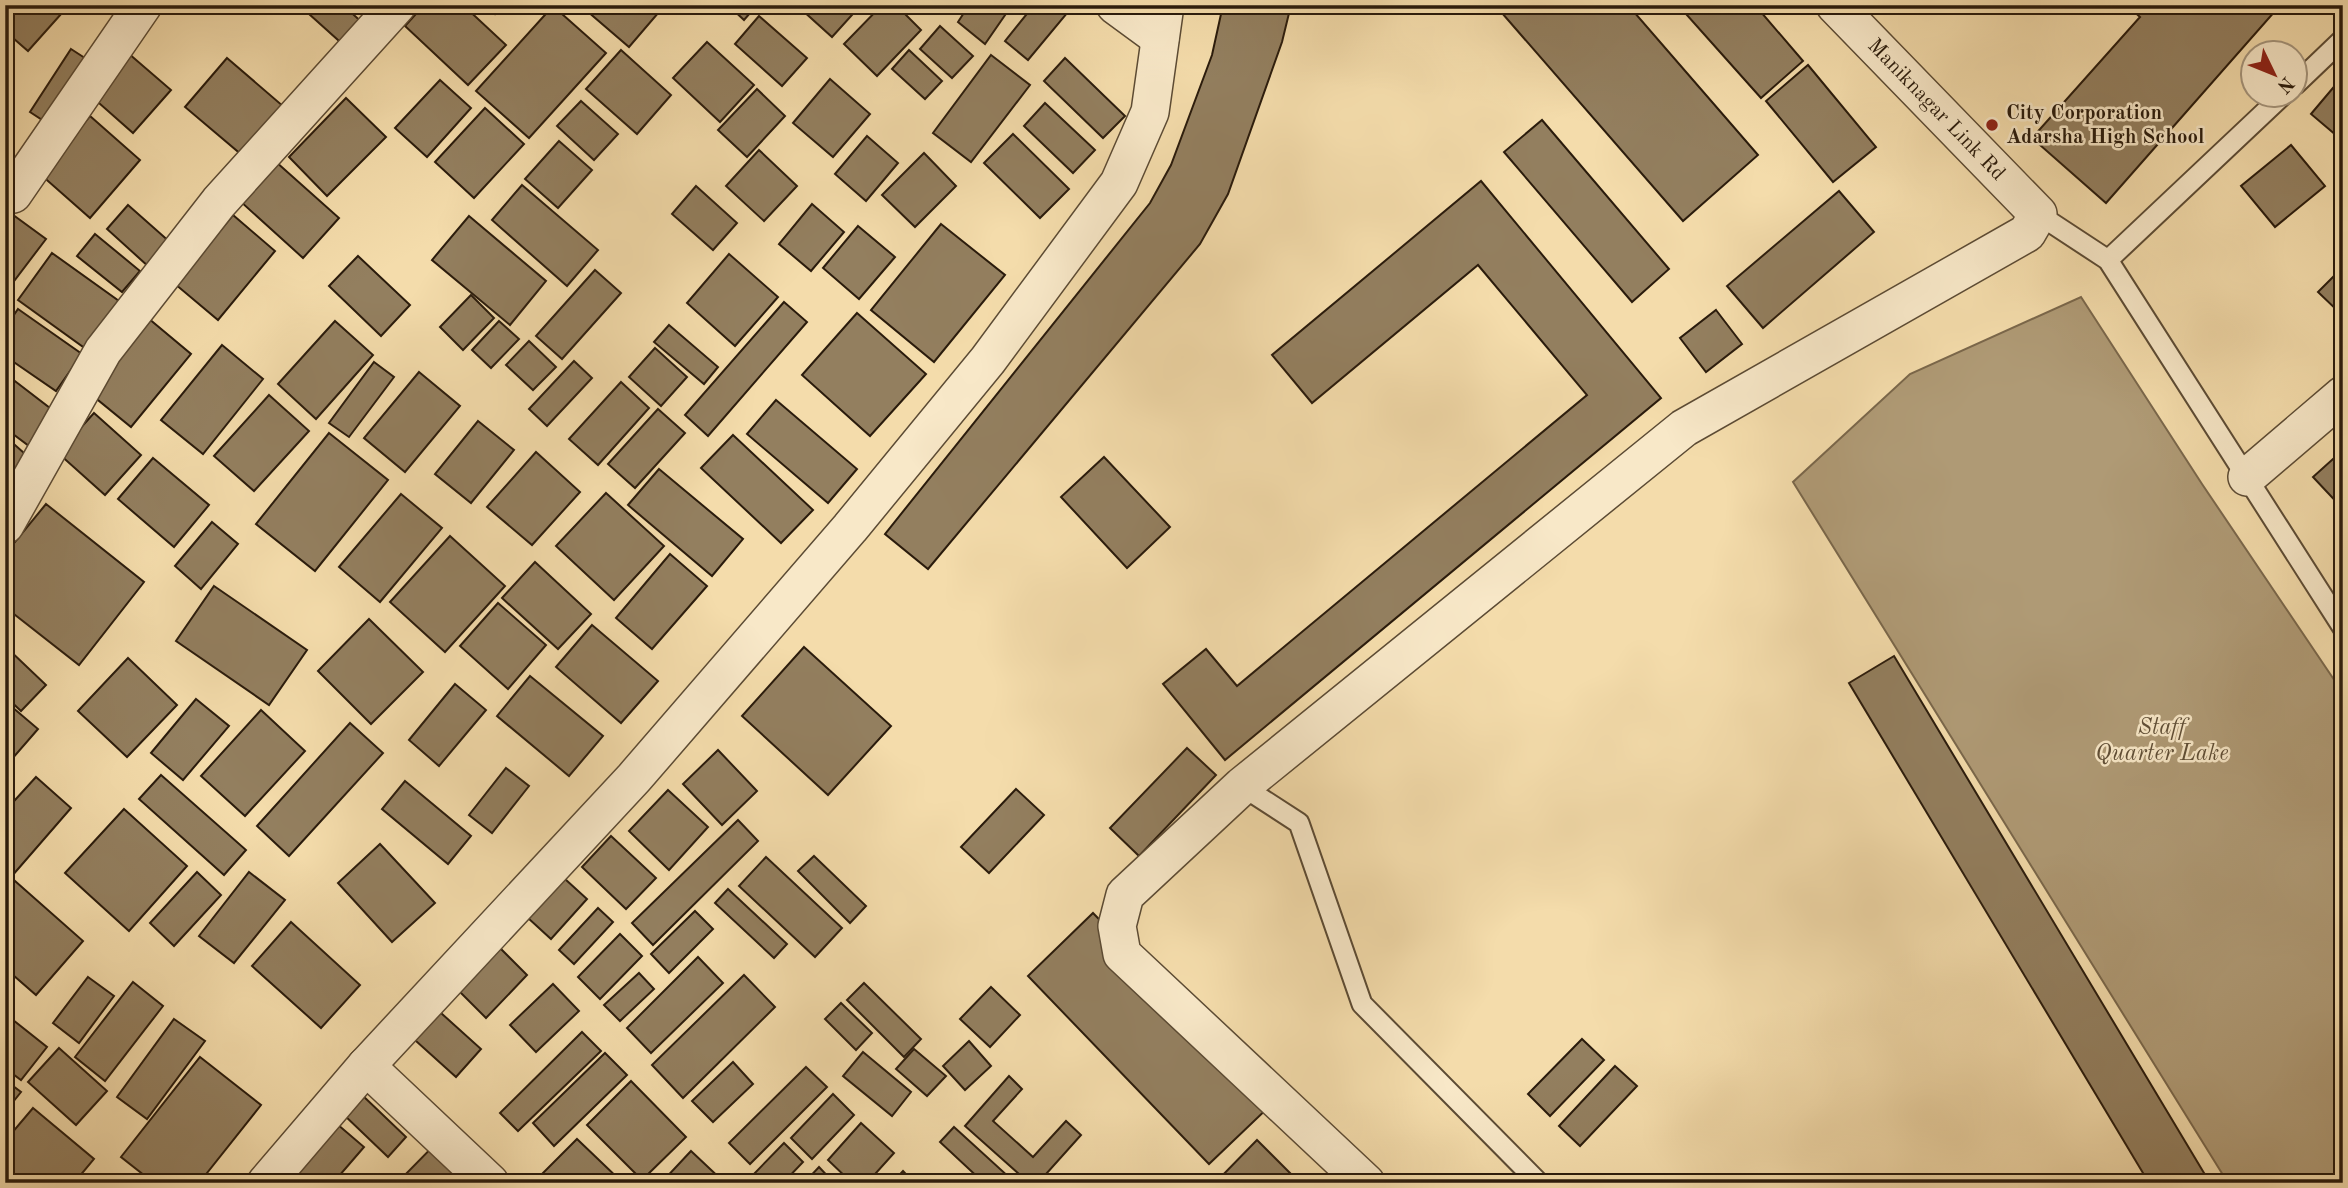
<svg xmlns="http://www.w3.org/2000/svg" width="2348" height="1188" font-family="'Old Standard TT',serif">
<rect width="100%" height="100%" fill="#f4dcab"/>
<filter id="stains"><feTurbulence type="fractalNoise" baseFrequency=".00286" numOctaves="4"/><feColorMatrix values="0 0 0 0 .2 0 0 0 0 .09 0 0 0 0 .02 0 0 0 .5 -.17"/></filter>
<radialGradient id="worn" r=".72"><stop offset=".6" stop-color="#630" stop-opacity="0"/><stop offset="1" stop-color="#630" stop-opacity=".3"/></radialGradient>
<!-- water -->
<polygon fill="#af9a75" stroke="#7a674b" stroke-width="2" points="2081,297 2202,484 2343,693 2343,1183 2228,1183 1793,482 1910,374"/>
<!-- building -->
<g fill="#937f5f" stroke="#2a1b0c" stroke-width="2">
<polygon points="5,5 54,5 62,13 28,51 5,31"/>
<polygon points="299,5 343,5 367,27 348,49"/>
<polygon points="352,5 390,5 373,24"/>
<polygon points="424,5 463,5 506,45 468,85 405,26"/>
<polygon points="485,5 503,5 495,14"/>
<polygon points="580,5 665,5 629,47"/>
<polygon points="728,5 757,5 744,20"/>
<polygon points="804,5 861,5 832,37 801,9"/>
<polygon points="882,5 896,5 921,30 877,76 844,44"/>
<polygon points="969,5 1012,5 985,44 958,22"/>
<polygon points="1034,5 1059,5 1068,12 1028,60 1005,41"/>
<polygon points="1223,5 1291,5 1282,42 1228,194 1200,244 928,569 885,534 1150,203 1171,165 1212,55"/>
<polygon points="1495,5 1628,5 1758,155 1683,221"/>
<polygon points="1678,5 1755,5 1803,61 1761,98"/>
<polygon points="2127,5 2271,5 2276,10 2106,203 2032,138 2140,17"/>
<polygon points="553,6 606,53 529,138 476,91"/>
<polygon points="759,16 807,58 782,86 735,44"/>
<polygon points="940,26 973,56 952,78 920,49"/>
<polygon points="707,42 754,85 720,122 673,78"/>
<polygon points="71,49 91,62 50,125 30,112"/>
<polygon points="621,50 671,95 637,134 586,89"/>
<polygon points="909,50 942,81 925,99 892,69"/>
<polygon points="128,53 171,90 133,133 91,96"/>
<polygon points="991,55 1030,85 971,162 933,133"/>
<polygon points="227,58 291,113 249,161 185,107"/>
<polygon points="1065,58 1125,116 1103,138 1044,81"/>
<polygon points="1808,65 1876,147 1833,182 1766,101"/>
<polygon points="2343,76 2343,141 2311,114"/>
<polygon points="830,79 870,114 833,157 793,123"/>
<polygon points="440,80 471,108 427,157 395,128"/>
<polygon points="757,89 785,116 747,157 718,130"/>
<polygon points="5,90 12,96 5,105"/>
<polygon points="346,98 386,137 327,196 289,157"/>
<polygon points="581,101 618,134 594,160 557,126"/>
<polygon points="1045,103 1095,150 1073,173 1024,126"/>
<polygon points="485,108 524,144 474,198 435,162"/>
<polygon points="90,116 140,160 90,218 40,174"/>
<polygon points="1542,120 1669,269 1632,302 1504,152"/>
<polygon points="1013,134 1069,189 1040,218 984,163"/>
<polygon points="867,136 898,163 866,201 835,174"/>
<polygon points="559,141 592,170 558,208 525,179"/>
<polygon points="2291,145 2325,186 2275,227 2241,186"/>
<polygon points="759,150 797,186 764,221 726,186"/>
<polygon points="924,153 956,186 915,227 882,195"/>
<polygon points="275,161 339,218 303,258 240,201"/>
<polygon points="1481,181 1661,398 1225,760 1163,684 1206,649 1237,686 1587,395 1478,265 1312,403 1272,355"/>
<polygon points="522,185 598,250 567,286 492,220"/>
<polygon points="696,186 737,223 713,250 672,214"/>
<polygon points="1839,191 1874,232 1763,328 1727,286"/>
<polygon points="812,204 844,232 811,271 779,244"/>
<polygon points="128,205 171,243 149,267 107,229"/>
<polygon points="5,209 46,239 5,293"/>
<polygon points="233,215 275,251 218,320 175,284"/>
<polygon points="469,216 546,281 510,325 432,260"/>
<polygon points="941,224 1005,275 934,362 871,310"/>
<polygon points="858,226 895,257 859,299 823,268"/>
<polygon points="95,234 140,271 122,292 77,256"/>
<polygon points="52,253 119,301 86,349 18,300"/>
<polygon points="729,254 778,297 735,346 687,303"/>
<polygon points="358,256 410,305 381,336 329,286"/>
<polygon points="2343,267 2343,316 2318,292"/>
<polygon points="595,270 621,293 562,359 536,336"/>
<polygon points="471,295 494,318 463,350 440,327"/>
<polygon points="784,302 807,322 708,436 685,415"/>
<polygon points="18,309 82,354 56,391 5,356 5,328"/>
<polygon points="1716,310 1742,344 1706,372 1680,338"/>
<polygon points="857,313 926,374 870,436 802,375"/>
<polygon points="148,318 191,354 131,427 87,391"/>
<polygon points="335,321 373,355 316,419 278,384"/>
<polygon points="499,321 519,339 491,368 472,350"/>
<polygon points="669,325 718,367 704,384 654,342"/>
<polygon points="529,341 556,367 533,390 506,365"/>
<polygon points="222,345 263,379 203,454 161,420"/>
<polygon points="655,348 687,377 661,406 629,377"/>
<polygon points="574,361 592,378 547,426 529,409"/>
<polygon points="374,362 394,377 349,437 329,423"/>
<polygon points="419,372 460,406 405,472 364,438"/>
<polygon points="7,375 59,415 33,449 5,428"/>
<polygon points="621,382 649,408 598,465 569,439"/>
<polygon points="269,395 309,431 254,491 214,456"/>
<polygon points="776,400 857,469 828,503 747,434"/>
<polygon points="658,409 685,433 635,488 608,464"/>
<polygon points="94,413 141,455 105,495 58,453"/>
<polygon points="478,421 514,450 471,503 435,474"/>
<polygon points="329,433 388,480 315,571 256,524"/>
<polygon points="733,435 813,510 781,543 701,468"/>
<polygon points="6,437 33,461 9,489 5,485"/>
<polygon points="2343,450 2343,509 2313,477"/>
<polygon points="536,452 580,492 532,545 487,507"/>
<polygon points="1104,457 1170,527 1127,568 1061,497"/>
<polygon points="153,458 209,505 174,547 118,499"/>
<polygon points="659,469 743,539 712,576 628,505"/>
<polygon points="606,493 664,546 614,600 556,546"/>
<polygon points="401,494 442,528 380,602 339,567"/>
<polygon points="46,504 144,582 79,665 5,607 5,554"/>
<polygon points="212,522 238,544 201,589 175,566"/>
<polygon points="450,536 505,586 445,652 390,602"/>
<polygon points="670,554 707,586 652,649 616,618"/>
<polygon points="535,562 591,614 558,649 502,598"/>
<polygon points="214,586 307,650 269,705 176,641"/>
<polygon points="498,603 546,645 508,689 460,646"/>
<polygon points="369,619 423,672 371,724 318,671"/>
<polygon points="592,625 658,681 621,723 556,667"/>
<polygon points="5,646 46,685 21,711 5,696"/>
<polygon points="804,647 891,726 828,795 742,716"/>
<polygon points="1894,656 2210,1183 2149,1183 1849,683"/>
<polygon points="128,658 177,705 127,757 78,711"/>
<polygon points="530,676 603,736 569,776 497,716"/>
<polygon points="455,684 486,710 439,766 409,740"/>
<polygon points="196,699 229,726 183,780 151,753"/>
<polygon points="5,701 38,729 5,767"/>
<polygon points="261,710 305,751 245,816 201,776"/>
<polygon points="350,723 383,753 289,856 257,826"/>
<polygon points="1187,748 1216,775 1139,856 1110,828"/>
<polygon points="718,750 757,791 722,825 683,784"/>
<polygon points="506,768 529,786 492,833 469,815"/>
<polygon points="161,775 246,850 224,875 139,799"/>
<polygon points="36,777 71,808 5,884 5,811"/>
<polygon points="405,781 471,836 448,864 382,809"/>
<polygon points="1016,789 1044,815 989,873 961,847"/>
<polygon points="668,790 708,827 669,870 629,831"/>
<polygon points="124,809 187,866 129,931 65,873"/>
<polygon points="738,820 758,841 653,945 632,923"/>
<polygon points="611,836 656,878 626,909 582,867"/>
<polygon points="380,844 435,903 392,942 338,883"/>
<polygon points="814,856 866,906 850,923 798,871"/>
<polygon points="766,857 842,928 815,957 739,886"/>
<polygon points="197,872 221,895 174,946 150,923"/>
<polygon points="249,872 285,900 234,963 199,936"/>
<polygon points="565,879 587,899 551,939 528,918"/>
<polygon points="15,881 83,941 36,995 5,968 5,892"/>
<polygon points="728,889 787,944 774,958 715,903"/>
<polygon points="598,908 613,922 574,964 559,950"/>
<polygon points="695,911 713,929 669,973 651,954"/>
<polygon points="1093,913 1275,1101 1209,1164 1028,976"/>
<polygon points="291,922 360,985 321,1028 252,966"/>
<polygon points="620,934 642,956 600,999 578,977"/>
<polygon points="495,943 527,975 486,1018 453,985"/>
<polygon points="698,957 723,983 651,1053 627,1028"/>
<polygon points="639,973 654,989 620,1021 604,1005"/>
<polygon points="744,975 775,1007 683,1098 652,1065"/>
<polygon points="88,977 114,996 79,1043 53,1023"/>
<polygon points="133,982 163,1006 105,1081 75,1057"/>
<polygon points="864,983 921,1039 904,1057 847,1000"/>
<polygon points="553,984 579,1011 536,1052 510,1025"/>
<polygon points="991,987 1020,1015 990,1047 960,1019"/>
<polygon points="841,1003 872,1033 856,1050 825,1019"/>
<polygon points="431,1004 481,1049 456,1077 406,1032"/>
<polygon points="8,1016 47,1047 21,1080 5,1068 5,1018"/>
<polygon points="174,1019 205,1041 147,1119 117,1097"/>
<polygon points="582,1032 601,1051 518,1131 500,1113"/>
<polygon points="1582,1039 1604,1060 1550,1116 1528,1094"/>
<polygon points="969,1041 991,1066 965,1090 943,1066"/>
<polygon points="59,1048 107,1091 76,1125 28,1082"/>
<polygon points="914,1049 946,1076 927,1096 896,1069"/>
<polygon points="863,1052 911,1092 892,1116 843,1076"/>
<polygon points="605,1053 627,1075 554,1146 533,1123"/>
<polygon points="200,1057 261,1105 199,1183 154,1183 121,1157"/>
<polygon points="733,1062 753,1084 713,1122 692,1101"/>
<polygon points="1615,1066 1637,1086 1580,1146 1559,1126"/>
<polygon points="806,1067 827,1087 750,1164 729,1143"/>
<polygon points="1009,1076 1022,1089 993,1121 1033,1157 1066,1121 1081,1135 1038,1183 1029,1183 965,1126"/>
<polygon points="5,1080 21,1092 5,1112"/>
<polygon points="631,1081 686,1137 642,1180 587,1125"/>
<polygon points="361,1094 406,1137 388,1157 343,1114"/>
<polygon points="833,1094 854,1115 812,1159 791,1138"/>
<polygon points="33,1108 94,1159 74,1183 5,1183 5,1141"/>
<polygon points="861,1123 894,1153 867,1183 852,1183 828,1160"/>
<polygon points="337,1124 364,1147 333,1183 303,1183 294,1175"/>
<polygon points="452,1127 487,1183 397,1183"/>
<polygon points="954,1127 1010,1178 1006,1183 984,1183 940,1142"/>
<polygon points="577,1139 623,1183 551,1183 542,1174"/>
<polygon points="1257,1140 1300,1183 1215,1183"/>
<polygon points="784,1143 803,1162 783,1183 759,1183 752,1176"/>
<polygon points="691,1151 725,1183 661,1183"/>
<polygon points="819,1167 834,1183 804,1183"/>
<polygon points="903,1171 914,1183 892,1183"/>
</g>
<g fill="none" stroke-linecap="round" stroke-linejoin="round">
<defs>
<g id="lane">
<polyline points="2296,84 2343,39"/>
<polyline points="2038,214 2108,260 2343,628"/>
<polyline points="2108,260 2284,94"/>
<polyline points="1242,786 1299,823 1362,1004 1539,1183"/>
</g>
<g id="street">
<polyline points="1115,5 1160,38"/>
<polyline points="13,194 143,5"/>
<polyline points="2247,477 2343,395"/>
<polyline points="5,525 103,351 219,202 397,5"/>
<polyline points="366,1066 490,1183"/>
<polyline points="266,1183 366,1066 634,778 850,528 988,360 1119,183 1150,112 1165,5"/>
<polyline points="1366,1183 1122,954 1117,926 1125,895 1242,786 1684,428 2027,233 2038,214 1835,5"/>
</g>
</defs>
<!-- lane casing -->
<use href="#lane" stroke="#5c4b34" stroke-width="23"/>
<!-- street casing -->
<use href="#street" stroke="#5c4b34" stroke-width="40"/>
<!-- lane -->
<use href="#lane" stroke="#f8e8c8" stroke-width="19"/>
<!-- street -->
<use href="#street" stroke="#f8e8c8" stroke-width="37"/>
</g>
<!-- markers -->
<circle fill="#8f2418" stroke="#f8e8c8" stroke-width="2.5" cx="1992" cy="125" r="7"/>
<g text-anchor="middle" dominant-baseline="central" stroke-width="5" stroke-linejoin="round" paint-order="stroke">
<!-- street labels -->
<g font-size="21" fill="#2a1b0c" stroke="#f8e8c8">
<text transform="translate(1936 110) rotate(46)">Maniknagar Link Rd</text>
</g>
<!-- poi labels -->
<g font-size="21" font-weight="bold" fill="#2a1b0c" stroke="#f8e8c8" text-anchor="start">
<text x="2006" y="113">City Corporation<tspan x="2006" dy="24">Adarsha High School</tspan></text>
</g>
<!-- water labels -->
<g font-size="23" font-style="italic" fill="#5f4e36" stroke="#f8e8c8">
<text x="2162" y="727">Staff<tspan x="2162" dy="26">Quarter Lake</tspan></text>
</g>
</g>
<!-- margin -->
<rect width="2348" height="1188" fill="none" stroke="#f4dcab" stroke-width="28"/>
<rect x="7" y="7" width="2334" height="1174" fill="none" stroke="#2a1b0c" stroke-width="3.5"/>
<rect x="14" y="14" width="2320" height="1160" fill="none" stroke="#2a1b0c" stroke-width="2"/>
<!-- north arrow -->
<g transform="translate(2274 74) rotate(133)"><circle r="33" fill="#f8e8c8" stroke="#a6967d" stroke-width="2"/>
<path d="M0-5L12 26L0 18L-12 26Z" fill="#8f2418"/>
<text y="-10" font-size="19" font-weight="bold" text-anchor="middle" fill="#2a1b0c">N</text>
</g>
<rect width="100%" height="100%" filter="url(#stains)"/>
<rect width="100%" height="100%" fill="url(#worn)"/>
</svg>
